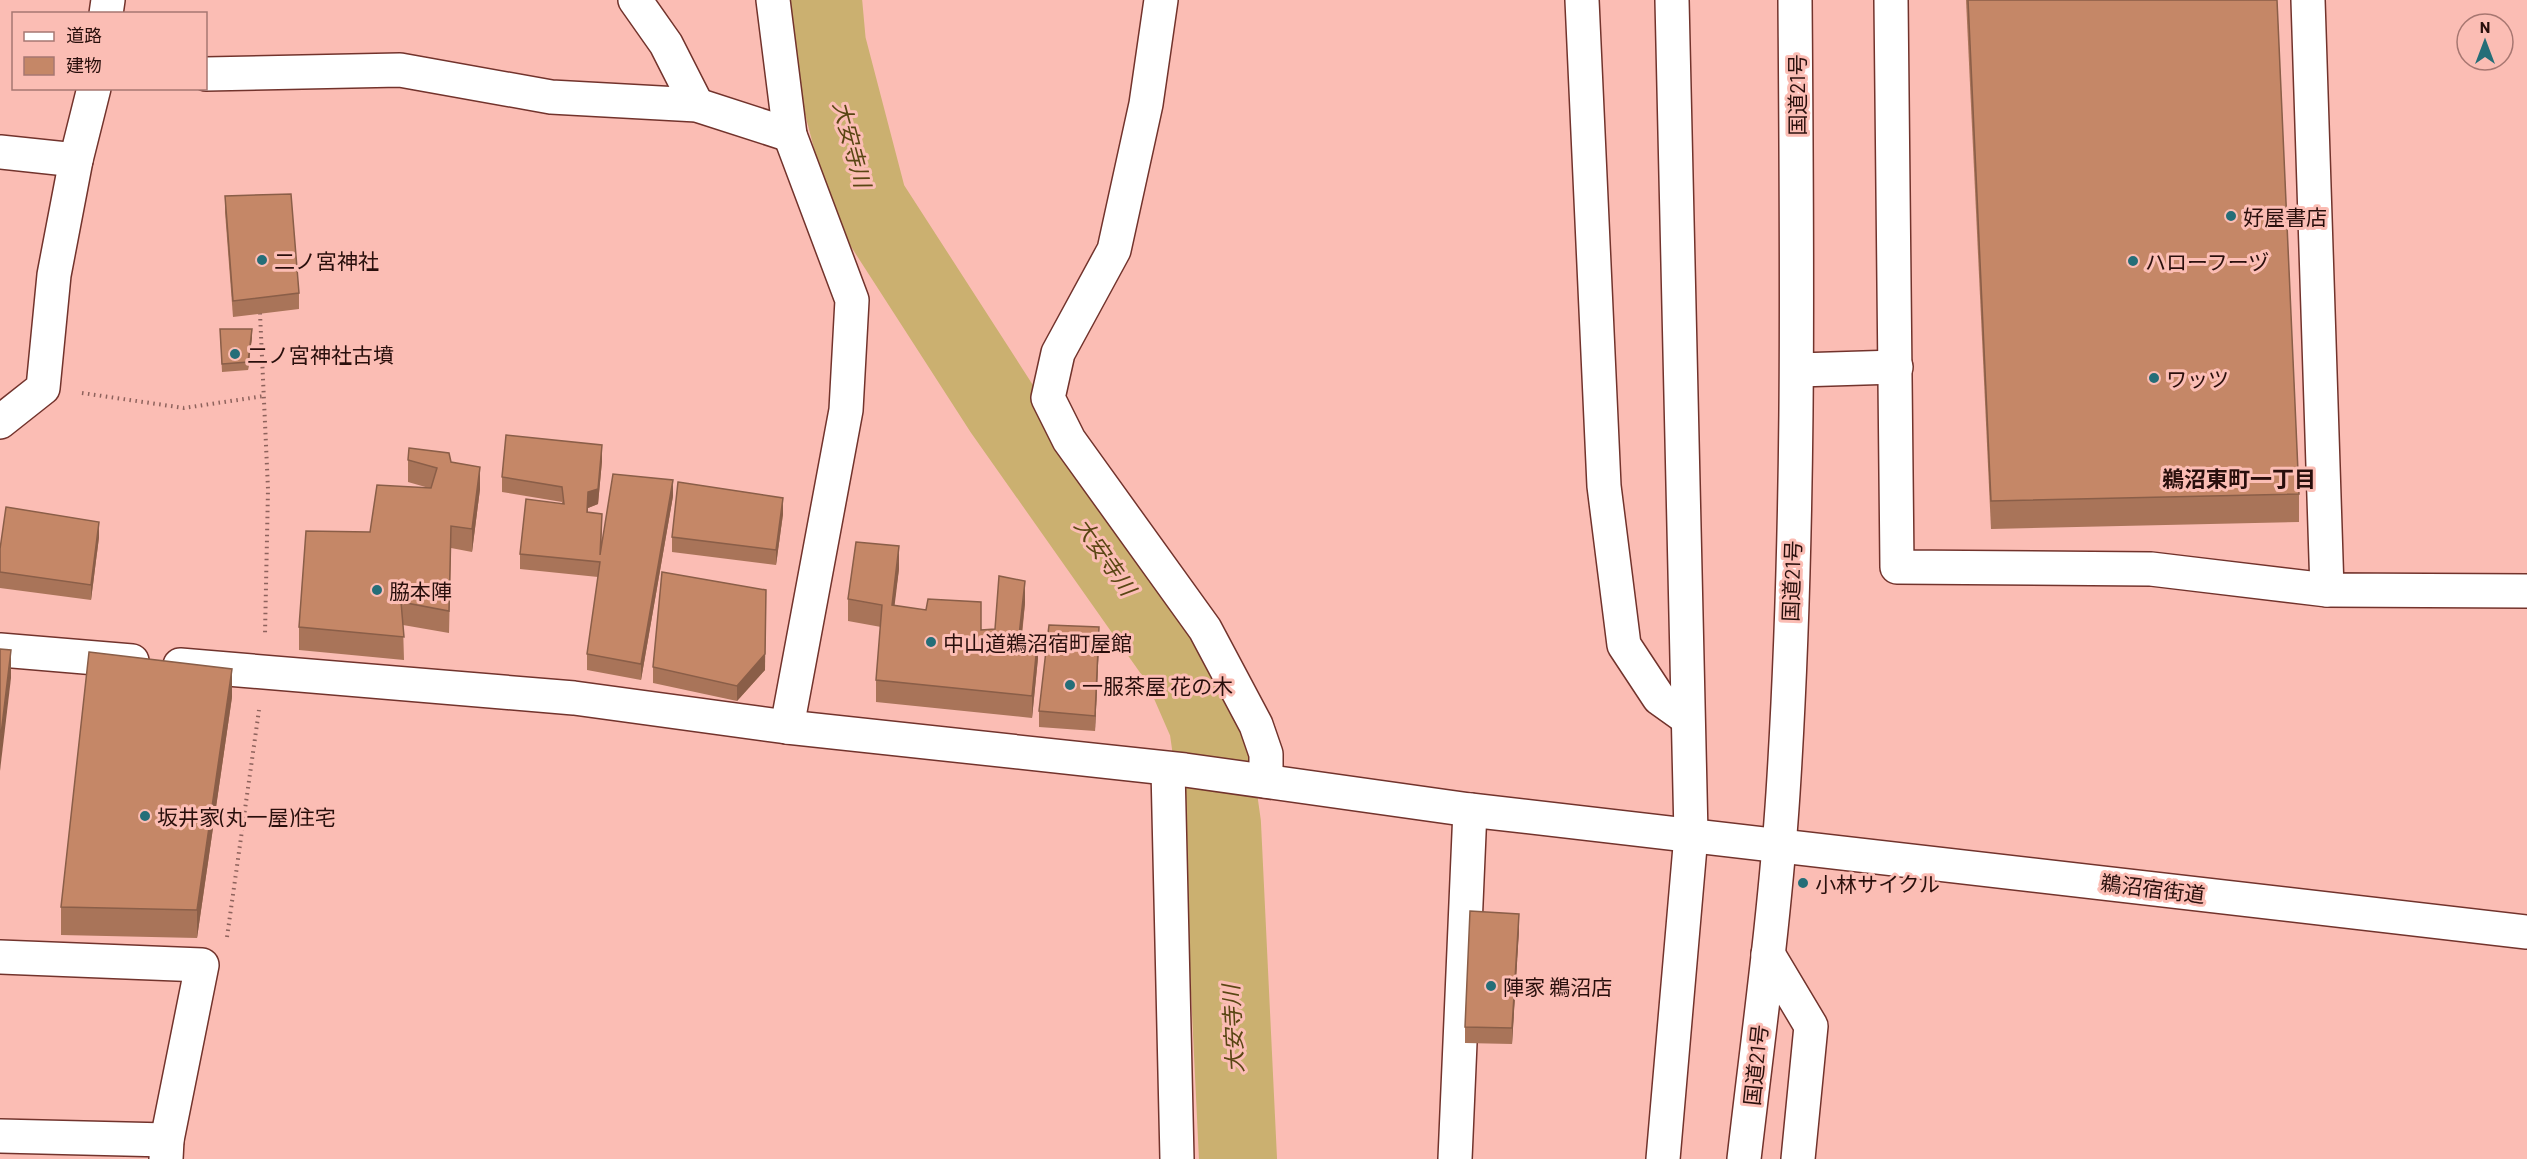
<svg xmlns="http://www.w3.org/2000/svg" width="2527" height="1159" font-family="Barlow,'Noto Sans JP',sans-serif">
<rect width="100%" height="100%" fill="#fbbdb4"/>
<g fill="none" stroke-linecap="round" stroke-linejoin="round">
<!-- river -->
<polyline stroke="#cbb070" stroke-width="78" points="823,0 827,44 868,201 1002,409 1181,663 1208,725 1222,824 1238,1159"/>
<defs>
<g id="street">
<polyline points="635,0 666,44 697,105"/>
<polyline points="773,0 790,135 852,300 846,410 787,727"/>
<polyline points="1161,0 1146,104 1114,250 1058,353 1048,398 1069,440 1205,629 1256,725 1266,754 1266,781"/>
<polyline points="1582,0 1604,486 1624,645 1659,698 1687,718"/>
<polyline points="1891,0 1897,567 2151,569 2327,590 2527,591"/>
<polyline points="2308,0 2327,590"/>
<polyline points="106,14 108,0"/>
<polyline points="206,74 400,70 551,97 697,105 790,135"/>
<polyline points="0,152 76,160"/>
<polyline points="1798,370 1896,367"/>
<polyline points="0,422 43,388 54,275 76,160 94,88"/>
<polyline points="1168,769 1177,1159"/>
<polyline points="1768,954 1811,1026 1798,1159"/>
<polyline points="0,957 202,965 167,1140 166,1159"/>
<polyline points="0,1136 167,1140"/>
<polyline points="1455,1159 1470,810"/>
</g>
<g id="secondary">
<polyline points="0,650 132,661"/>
<polyline points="180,665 574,698 787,727 1185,770 1470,810 2527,932"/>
</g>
<g id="highway">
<polyline points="1663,1159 1691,835 1672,0"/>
<path d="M1744 1159C1758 1037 1775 916 1783 793 1800 529 1797 264 1795 0"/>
</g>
</defs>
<!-- street casing -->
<use href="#street" stroke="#72332c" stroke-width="36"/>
<!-- secondary casing -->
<use href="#secondary" stroke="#72332c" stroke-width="36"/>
<!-- highway casing -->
<use href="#highway" stroke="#72332c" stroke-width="36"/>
<!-- path -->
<g stroke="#8d625c" stroke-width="4" stroke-dasharray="1.5 4.5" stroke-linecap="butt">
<polyline points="260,313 268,489 265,634"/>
<polyline points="82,393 184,408 264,396"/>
<polyline points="227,937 259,710"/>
</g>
<!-- street -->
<use href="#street" stroke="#fff" stroke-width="33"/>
<!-- secondary -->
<use href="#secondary" stroke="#fff" stroke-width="33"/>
<!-- highway -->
<use href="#highway" stroke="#fff" stroke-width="33"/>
</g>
<!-- wall -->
<g fill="#a97459">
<polygon points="1966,0 2277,0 2299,494 2299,522 1991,529"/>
<polygon points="225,196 299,293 299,309 233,317 225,212"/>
<polygon points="220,329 252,337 248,370 222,372"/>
<polygon points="408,460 451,462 480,489 472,552 451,548 449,633 403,625 404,660 299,650 299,627 370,532 429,488 408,482"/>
<polygon points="602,461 598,504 588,508 588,512 602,529 601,550 673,496 641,680 587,670 587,654 598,577 520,569 520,554 562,504 562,502 502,492 502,477"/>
<polygon points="783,514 776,565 672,552 672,537"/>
<polygon points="99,537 91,600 0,588 0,549"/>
<polygon points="899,569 894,605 981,630 995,629 1025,603 1022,636 1038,658 1032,718 876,702 876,680 881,627 848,621 848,599"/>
<polygon points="1099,643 1095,731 1039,727 1039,711"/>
<polygon points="653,667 765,670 737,701 653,683"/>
<polygon points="232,697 197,938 61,935 61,907"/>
<polygon points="1519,930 1512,1044 1465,1043 1465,1027"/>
</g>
<!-- shaded-wall -->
<g fill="#8a5e48">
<polygon points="252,329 252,337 248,370 248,362"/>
<polygon points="602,445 602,461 598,504 588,508 587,528 588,492"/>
<polygon points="480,467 480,489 472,552 472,529"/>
<polygon points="673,480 673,496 641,680 641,664"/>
<polygon points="783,498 783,514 776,565 776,550"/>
<polygon points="99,522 99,537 91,600 91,585"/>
<polygon points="899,546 899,569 892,627 892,605"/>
<polygon points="1025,581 1025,603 1019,658 1019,636"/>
<polygon points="766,590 765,670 737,701 737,686"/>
<polygon points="1099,627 1099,643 1095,731 1095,716"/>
<polygon points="1038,635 1038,658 1032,718 1032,696"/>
<polygon points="11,650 11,678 0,771 0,743"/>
<polygon points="232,669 232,697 197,938 197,910"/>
<polygon points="1519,914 1519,930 1512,1044 1512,1028"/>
</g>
<!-- building -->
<g fill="#c58767" stroke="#8a5e48" stroke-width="1.5">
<polygon points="1968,0 2277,0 2299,494 1991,501"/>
<polygon points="291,194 299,293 233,301 225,196"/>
<polygon points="220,329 252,329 248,362 222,364"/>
<polygon points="506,435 602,445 598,489 588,492 587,512 602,514 600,555 613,474 673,480 641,664 587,654 600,562 520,554 526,499 564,504 562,487 502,477"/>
<polygon points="409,448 449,453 451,462 480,467 472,529 451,526 449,611 401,602 404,637 299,627 306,531 370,532 377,485 431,488 437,468 408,460"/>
<polygon points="678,482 783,498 776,550 672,537"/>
<polygon points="6,507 99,522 91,585 0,572 0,549"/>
<polygon points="856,542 899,546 892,605 926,610 928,599 981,602 981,630 995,629 999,576 1025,581 1019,636 1038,635 1032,696 876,680 882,605 848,599"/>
<polygon points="662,572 766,590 765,654 737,686 653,667"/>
<polygon points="1049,625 1099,627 1095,716 1039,711"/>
<polygon points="0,649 11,650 0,743"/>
<polygon points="89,652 232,669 197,910 61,907"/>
<polygon points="1470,911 1519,914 1512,1028 1465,1027"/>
</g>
<!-- markers -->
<g fill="#256e78" stroke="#fbbdb4" stroke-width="2">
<circle cx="2231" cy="216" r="6"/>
<circle cx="262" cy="260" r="6"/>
<circle cx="2133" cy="261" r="6"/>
<circle cx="235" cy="354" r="6"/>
<circle cx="2154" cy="378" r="6"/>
<circle cx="377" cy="590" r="6"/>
<circle cx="931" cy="642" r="6"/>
<circle cx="1070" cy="685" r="6"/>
<circle cx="145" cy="816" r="6"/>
<circle cx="1803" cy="883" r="6"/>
<circle cx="1491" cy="986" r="6"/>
</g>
<g text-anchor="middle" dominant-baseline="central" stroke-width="6" stroke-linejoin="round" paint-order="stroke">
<!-- street labels -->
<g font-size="21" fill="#290f0c" stroke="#fbbdb4">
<text transform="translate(1796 95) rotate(-90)">国道21号</text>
<text transform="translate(1791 581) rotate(-88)">国道21号</text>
<text transform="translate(2153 888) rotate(7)">鵜沼宿街道</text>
<text transform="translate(1755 1065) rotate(-84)">国道21号</text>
</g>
<!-- poi labels -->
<g font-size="21" fill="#290f0c" stroke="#fbbdb4" text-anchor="start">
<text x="2243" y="216">好屋書店</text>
<text x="274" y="260">二ノ宮神社</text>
<text x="2145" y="261">ハローフーヅ</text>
<text x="247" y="354">二ノ宮神社古墳</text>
<text x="2166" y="378">ワッツ</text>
<text x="389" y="590">脇本陣</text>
<text x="943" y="642">中山道鵜沼宿町屋館</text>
<text x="1082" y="685">一服茶屋 花の木</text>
<text x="157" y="816">坂井家(丸一屋)住宅</text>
<text x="1815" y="883">小林サイクル</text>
<text x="1503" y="986">陣家 鵜沼店</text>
</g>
<!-- water labels -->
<g font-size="22" font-style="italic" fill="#594613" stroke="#fbbdb4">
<text transform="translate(853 144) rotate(75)">大安寺川</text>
<text transform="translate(1106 556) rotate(55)">大安寺川</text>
<text transform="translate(1232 1029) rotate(-93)">大安寺川</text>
</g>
<!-- neighbourhood labels -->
<g font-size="22" font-weight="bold" fill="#290f0c" stroke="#fbbdb4">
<text x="2239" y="478">鵜沼東町一丁目</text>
</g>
</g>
<!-- legend -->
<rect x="12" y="12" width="195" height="78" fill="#fbbdb4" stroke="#a77771" stroke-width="1.5"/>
<rect x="24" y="32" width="30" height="9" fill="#ffffff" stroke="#a77771" stroke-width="1.5"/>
<text x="66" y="42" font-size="18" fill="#290f0c">道路</text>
<rect x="24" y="57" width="30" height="18" fill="#c58767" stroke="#a77771" stroke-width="1.5"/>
<text x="66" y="72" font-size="18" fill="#290f0c">建物</text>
<!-- north arrow -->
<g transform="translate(2485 42)"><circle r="28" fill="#fbbdb4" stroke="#a77771" stroke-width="1.5"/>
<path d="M0-4.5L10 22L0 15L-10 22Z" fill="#256e78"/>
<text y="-9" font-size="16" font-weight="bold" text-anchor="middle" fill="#290f0c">N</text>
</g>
</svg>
